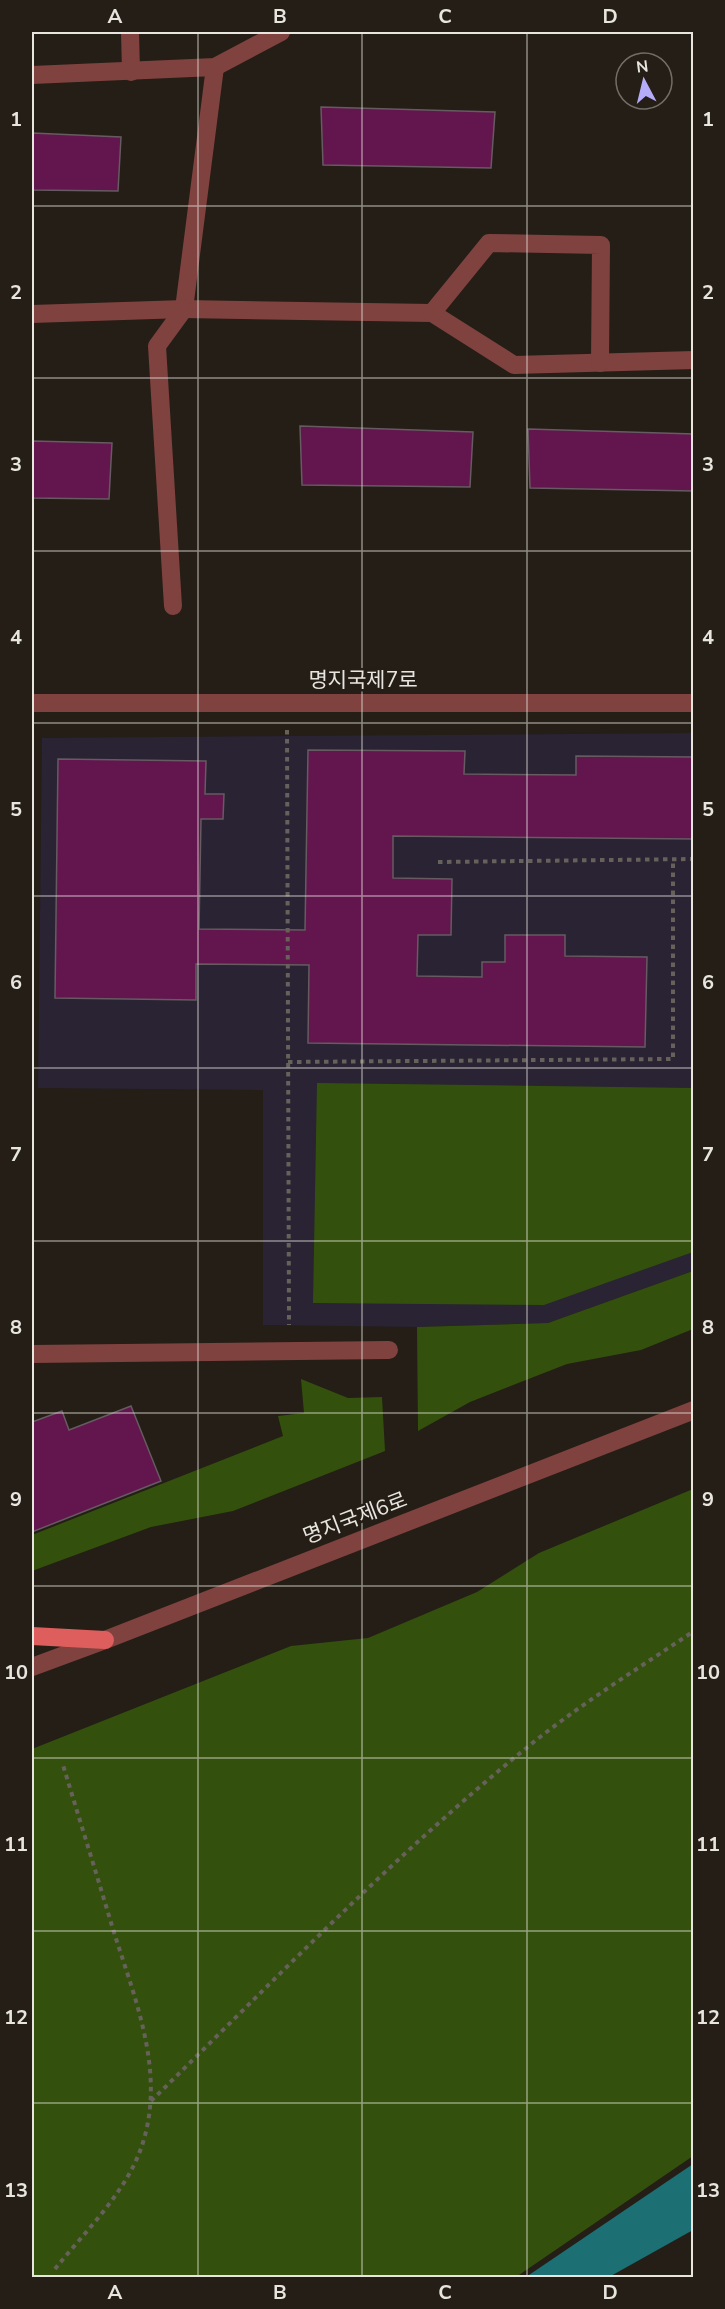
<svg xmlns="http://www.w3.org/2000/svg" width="725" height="2309" font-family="'Nunito Sans','Noto Sans KR',sans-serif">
<rect width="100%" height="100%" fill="#241e16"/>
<!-- education -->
<polygon fill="#292333" points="693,733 693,1271 548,1323 417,1327 263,1325 263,1090 38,1088 42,738"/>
<!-- green -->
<g fill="#33510d">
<polygon points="317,1083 693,1088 693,1252 544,1305 313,1303"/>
<polygon points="693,1271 693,1329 641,1350 567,1364 470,1402 418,1431 417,1327 548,1323"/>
<polygon points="301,1379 348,1398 382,1397 385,1451 233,1511 151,1527 32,1571 32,1535 283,1436 278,1416 304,1413"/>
<polygon points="693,1489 693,2156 516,2277 32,2277 32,1749 291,1646 368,1638 477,1592 539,1553"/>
</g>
<!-- water -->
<polygon fill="#1c7074" points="693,2164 693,2230 609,2277 526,2277"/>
<!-- building -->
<g fill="#63154e" stroke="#655b61" stroke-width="1.5">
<polygon points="321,107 495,112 491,168 323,165"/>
<polygon points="32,133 121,137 118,191 32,190"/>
<polygon points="300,426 473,432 470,487 302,485"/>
<polygon points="528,429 694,434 694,491 530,488"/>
<polygon points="32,441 112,443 109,499 32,498"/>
<polygon points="308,750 465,751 464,774 576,775 576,756 694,757 694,839 393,836 393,878 452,879 451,935 418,935 417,976 482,977 482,962 505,962 505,935 565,935 565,956 647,957 645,1047 308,1043 309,965 196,964 196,1000 55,998 58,759 206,761 205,794 224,794 223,819 201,819 199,929 305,930"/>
<polygon points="131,1406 161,1481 32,1532 32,1422 62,1411 69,1430"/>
</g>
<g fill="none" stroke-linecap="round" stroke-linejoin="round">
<!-- path -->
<g stroke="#66615a" stroke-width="4" stroke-dasharray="4.5 4.5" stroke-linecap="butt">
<polyline points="287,730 289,1325"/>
<polyline points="438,862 694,859"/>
<polyline points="288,1062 673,1059 673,860"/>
<path d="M151 2101C274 1981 396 1853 530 1745 582 1703 639 1668 694 1631"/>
<path d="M55 2269C87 2229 130 2189 144 2139 165 2067 133 1994 112 1926 96 1872 79 1818 63 1765"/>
</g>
<!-- minor -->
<g stroke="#7f423f" stroke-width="18">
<polyline points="130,32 131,72"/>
<polyline points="215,67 184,309 432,313 514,365 694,360"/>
<polyline points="32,75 215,67 281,32"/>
<polyline points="432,313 489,243 601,245 600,363"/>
<polyline points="32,314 184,309"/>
<polyline points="173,606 157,346 184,309"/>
<polyline points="32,703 694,703"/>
<polyline points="32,1354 389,1350"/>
<polyline points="32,1667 105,1640 694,1410"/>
</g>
<!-- major -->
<polyline stroke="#dd5e5d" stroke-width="18" points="32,1636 105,1640"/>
</g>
<!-- grid -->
<path fill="none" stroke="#e8e5df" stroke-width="1.5" stroke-opacity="0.55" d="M198 32V2278M362 32V2278M527 32V2278M32 206H694M32 378H694M32 551H694M32 723H694M32 896H694M32 1068H694M32 1241H694M32 1413H694M32 1586H694M32 1758H694M32 1931H694M32 2103H694"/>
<g text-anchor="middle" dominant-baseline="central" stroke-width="5" stroke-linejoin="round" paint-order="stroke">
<!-- street labels -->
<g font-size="21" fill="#e8e5df" stroke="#241e16">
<text x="363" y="680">명지국제7로</text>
<text transform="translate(355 1518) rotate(-21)">명지국제6로</text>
</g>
</g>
<!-- border -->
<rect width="725" height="2309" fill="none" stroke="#241e16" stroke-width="66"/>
<!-- north arrow -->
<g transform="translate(644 81) rotate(353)"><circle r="28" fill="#241e16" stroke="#726e66" stroke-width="1.5"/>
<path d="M0-4.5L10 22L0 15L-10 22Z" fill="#b4acf9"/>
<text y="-9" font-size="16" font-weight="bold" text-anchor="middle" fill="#e8e5df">N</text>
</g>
<rect x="33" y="33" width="659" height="2243" fill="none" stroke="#e8e5df" stroke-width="2"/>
<g font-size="20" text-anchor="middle" font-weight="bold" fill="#e8e5df">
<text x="115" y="23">A</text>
<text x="280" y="23">B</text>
<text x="445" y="23">C</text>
<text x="610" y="23">D</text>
<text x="16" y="126">1</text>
<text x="708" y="126">1</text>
<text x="16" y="299">2</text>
<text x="708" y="299">2</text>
<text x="16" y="471">3</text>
<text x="708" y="471">3</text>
<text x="16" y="644">4</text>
<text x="708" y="644">4</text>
<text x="16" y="816">5</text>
<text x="708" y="816">5</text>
<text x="16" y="989">6</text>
<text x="708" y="989">6</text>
<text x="16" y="1161">7</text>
<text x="708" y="1161">7</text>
<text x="16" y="1334">8</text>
<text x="708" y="1334">8</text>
<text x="16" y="1506">9</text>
<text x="708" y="1506">9</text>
<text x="16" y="1679">10</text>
<text x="708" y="1679">10</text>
<text x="16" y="1851">11</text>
<text x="708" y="1851">11</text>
<text x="16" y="2024">12</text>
<text x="708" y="2024">12</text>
<text x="16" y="2197">13</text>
<text x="708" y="2197">13</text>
<text x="115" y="2299">A</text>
<text x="280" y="2299">B</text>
<text x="445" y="2299">C</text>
<text x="610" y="2299">D</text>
</g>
</svg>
